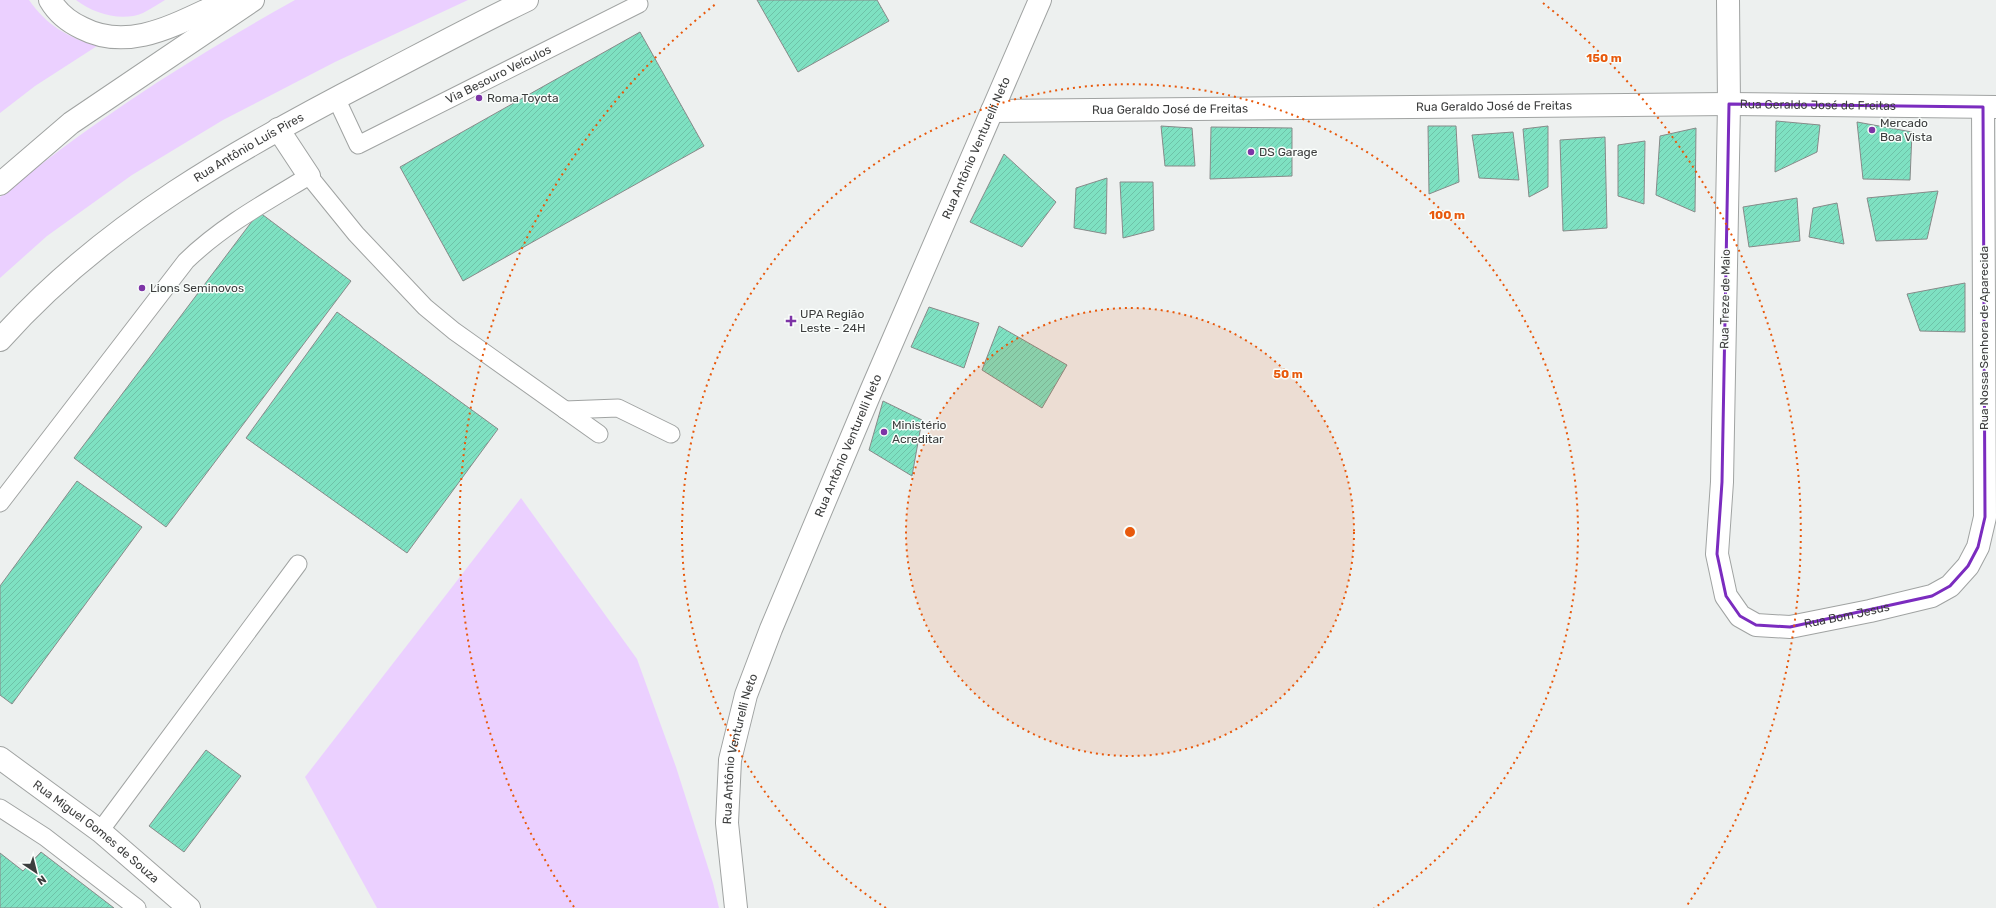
<svg xmlns="http://www.w3.org/2000/svg" width="1996" height="908" font-family="Rubik,sans-serif">
<defs>
<pattern id="building-hatch" width="6" height="6" patternUnits="userSpaceOnUse"><rect width="6" height="6" fill="#7ee1c2"/><path d="M-1 1l2-2M0 6l6-6M5 7l2-2" fill="none" stroke="#6ec2a8"/></pattern>
</defs>
<rect width="100%" height="100%" fill="#edf0ef"/>
<!-- green -->
<g fill="#ebd0ff">
<path d="M0 0H29C46 25 69 38 97 46L35 86 0 113Z"/>
<path d="M76 0H165C158 4 151 9 143 13 122 22 94 14 76 0Z"/>
<path d="M295 0H468L335 62 223 120 132 175 47 236 0 278V197C92 121 191 58 295 0Z"/>
<polygon points="521,498 637,659 676,767 713,883 719,908 377,908 305,777"/>
</g>
<!-- building -->
<g fill="url(#building-hatch)" stroke="#878a89">
<polygon points="757,0 877,0 889,21 798,72"/>
<polygon points="640,32 704,146 463,281 400,167"/>
<polygon points="1776,121 1820,125 1817,152 1775,172"/>
<polygon points="1857,122 1912,132 1910,180 1863,179"/>
<polygon points="1161,126 1192,128 1195,166 1165,166"/>
<polygon points="1428,126 1456,126 1459,182 1429,194"/>
<polygon points="1548,126 1548,187 1529,197 1523,129"/>
<polygon points="1211,127 1292,128 1292,176 1210,179"/>
<polygon points="1696,128 1695,212 1656,195 1660,136"/>
<polygon points="1513,132 1519,180 1479,178 1472,135"/>
<polygon points="1605,137 1607,228 1563,231 1560,140"/>
<polygon points="1645,141 1644,204 1618,196 1618,145"/>
<polygon points="1004,154 1056,202 1022,247 970,222"/>
<polygon points="1107,178 1106,234 1074,228 1076,188"/>
<polygon points="1120,182 1153,182 1154,230 1123,238"/>
<polygon points="1938,191 1927,239 1876,241 1867,198"/>
<polygon points="1797,198 1800,241 1749,247 1743,207"/>
<polygon points="1837,203 1844,244 1809,237 1813,208"/>
<polygon points="259,212 351,281 166,527 74,458"/>
<polygon points="1965,283 1965,332 1920,331 1907,294"/>
<polygon points="929,307 979,323 964,368 911,347"/>
<polygon points="337,312 498,429 407,553 246,438"/>
<polygon points="999,326 1067,365 1042,408 982,370"/>
<polygon points="883,401 922,420 912,476 869,450"/>
<polygon points="77,481 142,527 12,704 0,695 0,586"/>
<polygon points="206,750 241,776 184,852 149,826"/>
<polygon points="41,852 114,908 0,908 0,853 23,871"/>
</g>
<g fill="none" stroke-linecap="round" stroke-linejoin="round">
<defs>
<g id="service">
<path id="s1" d="M336 98 358 145 639 4"/>
<polyline points="565,410 618,408 671,434"/>
<path d="M0 503 186 261C222 226 266 202 309 176L356 234 425 307 454 331 599 434"/>
<polyline points="0,808 45,837 137,908"/>
<polyline points="100,831 298,564"/>
</g>
<g id="minor">
<path id="s2" d="M1728 0 1729 104 1722 482 1717 554 1726 596 1740 616 1756 625 1790 627 1870 611 1932 596 1950 586 1968 566 1978 547 1985 517 1983 107"/>
<path id="s3" d="M992 111 1729 104 1996 107"/>
<polyline points="278,129 309,176"/>
<path id="s4" d="M0 340C103 224 239 148 375 78 425 52 475 25 527 0"/>
<path id="s5" d="M736 908 727 823 730 760 746 695 771 629 871 391 1040 0"/>
</g>
<g id="tertiary">
<path id="s6" d="M0 758 100 831 189 908"/>
</g>
<path id="primary" d="M50 0C57 12 69 22 82 28 132 54 182 20 229 0"/>
<polyline id="motorway" points="0,184 71,123 253,0"/>
</defs>
<!-- service casing -->
<use href="#service" stroke="#a0a3a2" stroke-width="19"/>
<!-- minor casing -->
<use href="#minor" stroke="#a0a3a2" stroke-width="24"/>
<!-- tertiary casing -->
<use href="#tertiary" stroke="#a0a3a2" stroke-width="24"/>
<!-- primary casing -->
<use href="#primary" stroke="#a0a3a2" stroke-width="24"/>
<!-- motorway casing -->
<use href="#motorway" stroke="#a0a3a2" stroke-width="24"/>
<!-- service -->
<use href="#service" stroke="#fff" stroke-width="17"/>
<!-- minor -->
<use href="#minor" stroke="#fff" stroke-width="22"/>
<!-- tertiary -->
<use href="#tertiary" stroke="#fff" stroke-width="22"/>
<!-- primary -->
<use href="#primary" stroke="#fff" stroke-width="22"/>
<!-- motorway -->
<use href="#motorway" stroke="#fff" stroke-width="22"/>
</g>
<!-- marked area -->
<path fill="none" stroke="#7b2cbf" stroke-width="3" stroke-linejoin="round" d="M1729 104 1983 107 1985 517 1978 547 1968 566 1950 586 1932 596 1790 627 1756 625 1740 616 1726 596 1717 554 1722 482Z"/>
<!-- distance rings -->
<circle cx="1130" cy="532" r="224" fill="#e8590c" fill-opacity=".12"/>
<g fill="none" stroke="#e8590c" stroke-width="2" stroke-dasharray="2 4">
<circle cx="1130" cy="532" r="224"/>
<path d="M886 908A448 448 0 1 1 1374 908"/>
<path d="M574 907A671 671 0 0 1 717 3M1543 3A671 671 0 0 1 1686 907"/>
</g>
<!-- markers -->
<g fill="#7d34a6" stroke="#fafefc" stroke-width="1.5">
<circle cx="479" cy="98" r="4"/>
<circle cx="1872" cy="130" r="4"/>
<circle cx="1251" cy="152" r="4"/>
<circle cx="142" cy="288" r="4"/>
<path d="M789 315h4v4h4v4h-4v4h-4v-4h-4v-4h4z"/>
<circle cx="884" cy="432" r="4"/>
</g>
<g text-anchor="middle" dominant-baseline="central" stroke-width="3" stroke-linejoin="round" paint-order="stroke">
<!-- street labels -->
<g font-size="12" fill="#3c3d3d" stroke="#fafefc">
<text stroke="none"><textPath href="#s1" startOffset="209">Via Besouro Veículos</textPath></text>
<text stroke="none"><textPath href="#s3" startOffset="826">Rua Geraldo José de Freitas</textPath></text>
<text stroke="none"><textPath href="#s3" startOffset="502">Rua Geraldo José de Freitas</textPath></text>
<text stroke="none"><textPath href="#s3" startOffset="178">Rua Geraldo José de Freitas</textPath></text>
<text stroke="none"><textPath href="#s4" startOffset="316">Rua Antônio Luís Pires</textPath></text>
<text stroke="none"><textPath href="#s5" startOffset="809">Rua Antônio Venturelli Neto</textPath></text>
<text transform="translate(1725 299) rotate(-89)">Rua Treze de Maio</text>
<text transform="translate(1984 338) rotate(-90)">Rua Nossa Senhora de Aparecida</text>
<text stroke="none"><textPath href="#s5" startOffset="485">Rua Antônio Venturelli Neto</textPath></text>
<text stroke="none"><textPath href="#s2" startOffset="732">Rua Bom Jesus</textPath></text>
<text stroke="none"><textPath href="#s5" startOffset="161">Rua Antônio Venturelli Neto</textPath></text>
<text stroke="none"><textPath href="#s6" startOffset="121">Rua Miguel Gomes de Souza</textPath></text>
</g>
<!-- poi labels -->
<g font-size="12" fill="#3c3d3d" stroke="#fafefc" text-anchor="start">
<text x="487" y="98">Roma Toyota</text>
<text x="1880" y="123">Mercado<tspan x="1880" dy="14">Boa Vista</tspan></text>
<text x="1259" y="152">DS Garage</text>
<text x="150" y="288">Lions Seminovos</text>
<text x="800" y="314">UPA Região<tspan x="800" dy="14">Leste - 24H</tspan></text>
<text x="892" y="425">Ministério<tspan x="892" dy="14">Acreditar</tspan></text>
</g>
</g>
<circle cx="1130" cy="532" r="6" fill="#e8590c" stroke="#fafefc" stroke-width="2"/>
<g font-size="12" text-anchor="middle" font-weight="bold" fill="#e8590c" stroke="#fafefc" stroke-width="3" stroke-linejoin="round" paint-order="stroke">
<text x="1604" y="62">150 m</text>
<text x="1447" y="219">100 m</text>
<text x="1288" y="378">50 m</text>
</g>
<!-- north arrow -->
<g transform="translate(36 872) rotate(145)" stroke="#fafefc" stroke-width="3" paint-order="stroke">
<path d="M0-3L7 15L0 10L-7 15Z" fill="#3c3d3d"/>
<text y="-6" font-size="11" font-weight="bold" text-anchor="middle" fill="#3c3d3d">N</text>
</g>
</svg>
